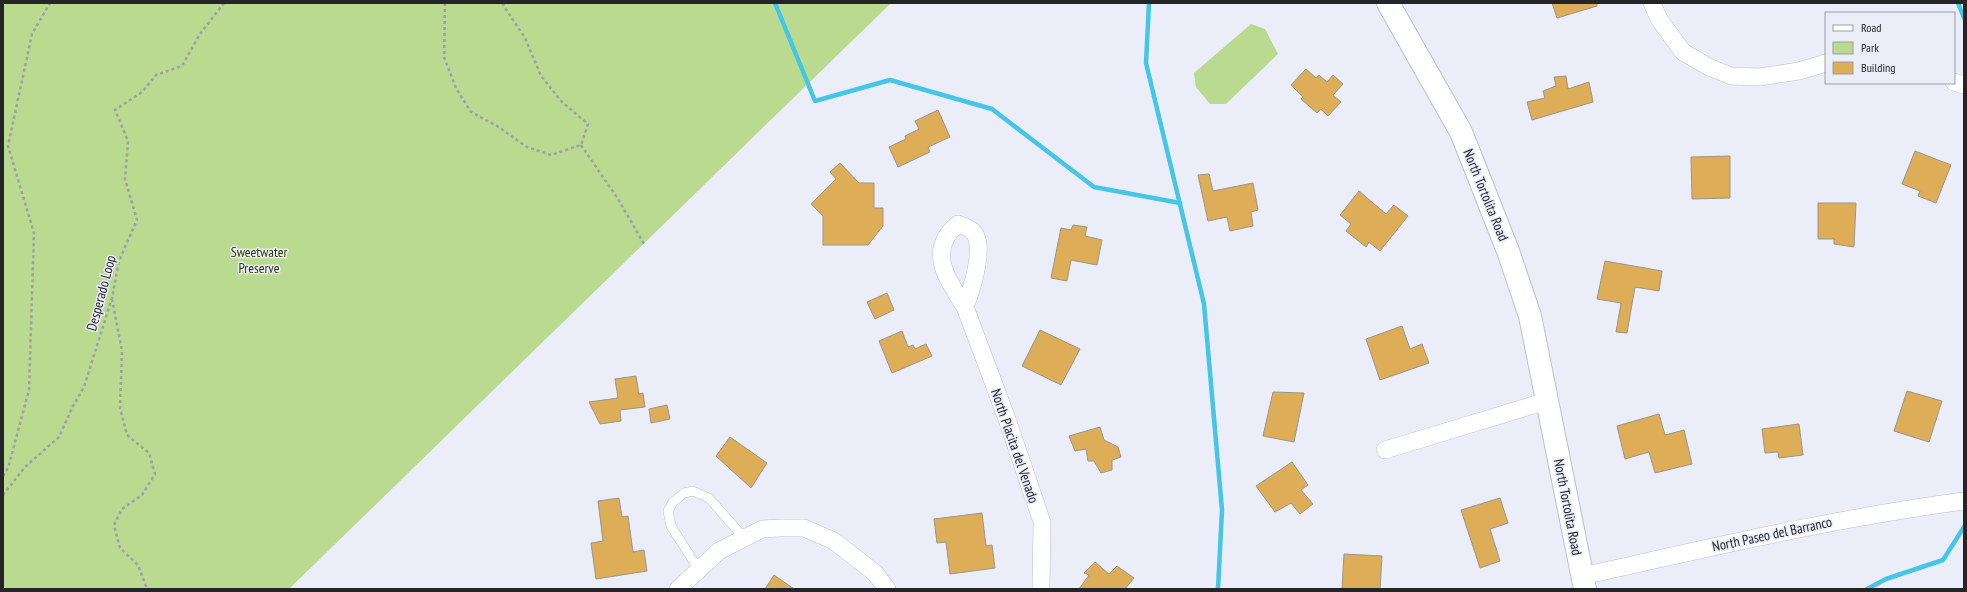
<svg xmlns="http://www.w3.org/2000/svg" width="1967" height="592" font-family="'PT Sans Narrow',sans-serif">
<rect width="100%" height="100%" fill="#ebedf8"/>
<!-- green -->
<g fill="#b9da8f">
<polygon points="3,3 891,3 289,589 3,589"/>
<polygon points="1251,24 1265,29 1278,54 1226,104 1210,104 1196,87 1194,73"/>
</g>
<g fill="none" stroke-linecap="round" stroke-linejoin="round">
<!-- stream -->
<g stroke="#46c6e6" stroke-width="4.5">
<polyline points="775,3 815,101 890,80 992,109 1094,187 1180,203"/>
<polyline points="1149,3 1146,63 1204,304 1222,510 1218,589"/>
<polyline points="1958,3 1964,18"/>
<polyline points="1867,589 1886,579 1943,560 1964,527"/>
</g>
</g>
<!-- building -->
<g fill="#ddad57" stroke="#9b958c">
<polygon points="1552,3 1597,3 1597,6 1557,18"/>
<polygon points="1306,69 1316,78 1319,75 1327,82 1333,75 1343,84 1333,95 1341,102 1328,116 1321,109 1317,113 1301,99 1303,97 1291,85"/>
<polygon points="1566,76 1568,89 1589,82 1593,102 1532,120 1527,102 1545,98 1543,91 1556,86 1554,77"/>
<polygon points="938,110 950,137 928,147 930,152 898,167 889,147 906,139 905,136 919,129 915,121"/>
<polygon points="1915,151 1951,165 1936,203 1918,196 1920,191 1902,184"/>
<polygon points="1730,156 1730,198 1692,199 1691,157"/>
<polygon points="840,163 859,183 874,183 874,208 883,208 883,226 868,245 823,245 823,216 811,204 836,179 830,172"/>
<polygon points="1209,174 1213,191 1253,183 1258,210 1251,212 1253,226 1230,231 1227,217 1208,221 1198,175"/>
<polygon points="1359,191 1386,214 1394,205 1408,216 1380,251 1369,242 1366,247 1346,231 1351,224 1340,215"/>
<polygon points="1818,203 1856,203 1854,247 1834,244 1834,239 1818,239"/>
<polygon points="1073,225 1087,227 1085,236 1102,240 1097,265 1071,260 1067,281 1051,278 1061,228 1071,230"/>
<polygon points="1605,261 1662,271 1659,291 1635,287 1627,333 1616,332 1621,303 1597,299"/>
<polygon points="887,293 894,310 875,319 867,302"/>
<polygon points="1402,326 1410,349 1422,344 1429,363 1380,380 1366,339"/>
<polygon points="1040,330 1080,349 1061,385 1022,366"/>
<polygon points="902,331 908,347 913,345 915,349 926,344 932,356 892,373 879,341"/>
<polygon points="636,376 639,394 643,393 645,407 620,410 621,421 600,424 589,402 618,398 615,379"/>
<polygon points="1907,391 1942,401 1929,442 1894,431"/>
<polygon points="1273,392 1304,393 1294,442 1263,436"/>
<polygon points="667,405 670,419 651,423 649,409"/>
<polygon points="1659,414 1665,435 1684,430 1692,464 1655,473 1649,452 1625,459 1617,426"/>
<polygon points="1799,424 1803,455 1779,458 1778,452 1765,453 1762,429"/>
<polygon points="1100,427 1104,440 1118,447 1121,457 1112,460 1112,470 1101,473 1094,461 1088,461 1086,449 1075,451 1069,436"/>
<polygon points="730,437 767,463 751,488 716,456"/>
<polygon points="1292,462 1308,485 1301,490 1313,504 1300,514 1291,503 1275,512 1256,486"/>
<polygon points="619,498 622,517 628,516 633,552 644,550 647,571 596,579 591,543 603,541 598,501"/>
<polygon points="1500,498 1508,523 1490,529 1500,561 1480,568 1461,510"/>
<polygon points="982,513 986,546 992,545 995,568 950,574 946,542 937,543 934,519"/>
<polygon points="1344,554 1382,556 1380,589 1342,589"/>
<polygon points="1095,562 1109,574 1117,566 1134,578 1125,589 1079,589 1089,575 1084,573"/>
<polygon points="774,575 794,589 765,589"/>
</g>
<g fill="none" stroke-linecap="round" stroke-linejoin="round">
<defs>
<polyline id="lane" points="699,570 671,526 668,511 673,502 684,493 693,491 709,498 744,538"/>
<g id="street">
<polyline points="1652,3 1659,19 1683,52 1709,67 1731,76 1760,77 1799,71 1826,63"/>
<polyline points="1954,82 1964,85"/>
<path d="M965 307C972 289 983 254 976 236 973 229 964 226 958 224 926 250 947 279 965 307L1007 419 1042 522 1041 589"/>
<polyline points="1385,450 1547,401"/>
<path d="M1582 576C1709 548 1835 518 1964 501"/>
<polyline points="678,589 719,551 762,529 780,528 804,528 834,541 875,573 887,589"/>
</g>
<polyline id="secondary" points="1388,3 1461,132 1508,251 1530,316 1585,589"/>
</defs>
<!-- lane casing -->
<use href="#lane" stroke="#bdbfca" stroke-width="10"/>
<!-- street casing -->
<use href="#street" stroke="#bdbfca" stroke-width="18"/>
<!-- secondary casing -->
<use href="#secondary" stroke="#bdbfca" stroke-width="24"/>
<!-- path -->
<g stroke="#9e9fa8" stroke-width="2.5" stroke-dasharray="3 3" stroke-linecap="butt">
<polyline points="445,3 444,57 456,88 471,112 497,126 527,147 551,155 581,145 588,124 562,102 541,76 525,38 502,3"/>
<polyline points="581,145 618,199 644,244"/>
<polyline points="112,299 122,351 120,408 127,435 149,453 155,474 142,495 122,509 114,525 120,548 138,565 147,589"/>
<polyline points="3,476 8,468 29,390 34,233 8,146 32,34 50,3"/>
<polyline points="3,495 25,467 59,437 73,406 84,387 112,298 119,261 137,220 125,179 128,141 115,110 142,92 156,75 182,66 200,34 224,3"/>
</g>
<!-- lane -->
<use href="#lane" stroke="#fff" stroke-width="9"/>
<!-- street -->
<use href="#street" stroke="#fff" stroke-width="17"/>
<!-- secondary -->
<use href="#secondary" stroke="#fff" stroke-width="22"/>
</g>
<g text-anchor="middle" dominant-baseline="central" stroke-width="3" stroke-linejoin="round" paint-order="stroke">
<!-- street labels -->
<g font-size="14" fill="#242529" stroke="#ebedf8">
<text transform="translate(1486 195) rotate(68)">North Tortolita Road</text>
<text transform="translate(101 293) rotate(-75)">Desperado Loop</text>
<text transform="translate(1015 446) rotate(71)">North Placita del Venado</text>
<text transform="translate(1568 507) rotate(79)">North Tortolita Road</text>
<text transform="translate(1772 534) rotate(-12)">North Paseo del Barranco</text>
</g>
<!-- park labels -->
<g font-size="14" fill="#283d00" stroke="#ebedf8">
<text x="259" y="252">Sweetwater<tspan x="259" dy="16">Preserve</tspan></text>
</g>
</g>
<!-- border -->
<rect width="1967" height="592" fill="none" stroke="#242529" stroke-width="8"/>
<!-- legend -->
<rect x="1825" y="12" width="130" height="72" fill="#ebedf8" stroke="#9b9da5"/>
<rect x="1833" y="25" width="20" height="6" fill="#ffffff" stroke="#9b9da5"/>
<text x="1861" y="32" font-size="12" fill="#242529">Road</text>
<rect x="1833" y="42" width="20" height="12" fill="#b9da8f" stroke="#9b9da5"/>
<text x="1861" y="52" font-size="12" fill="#242529">Park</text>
<rect x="1833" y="62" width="20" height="12" fill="#ddad57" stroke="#9b9da5"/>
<text x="1861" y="72" font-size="12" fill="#242529">Building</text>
</svg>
